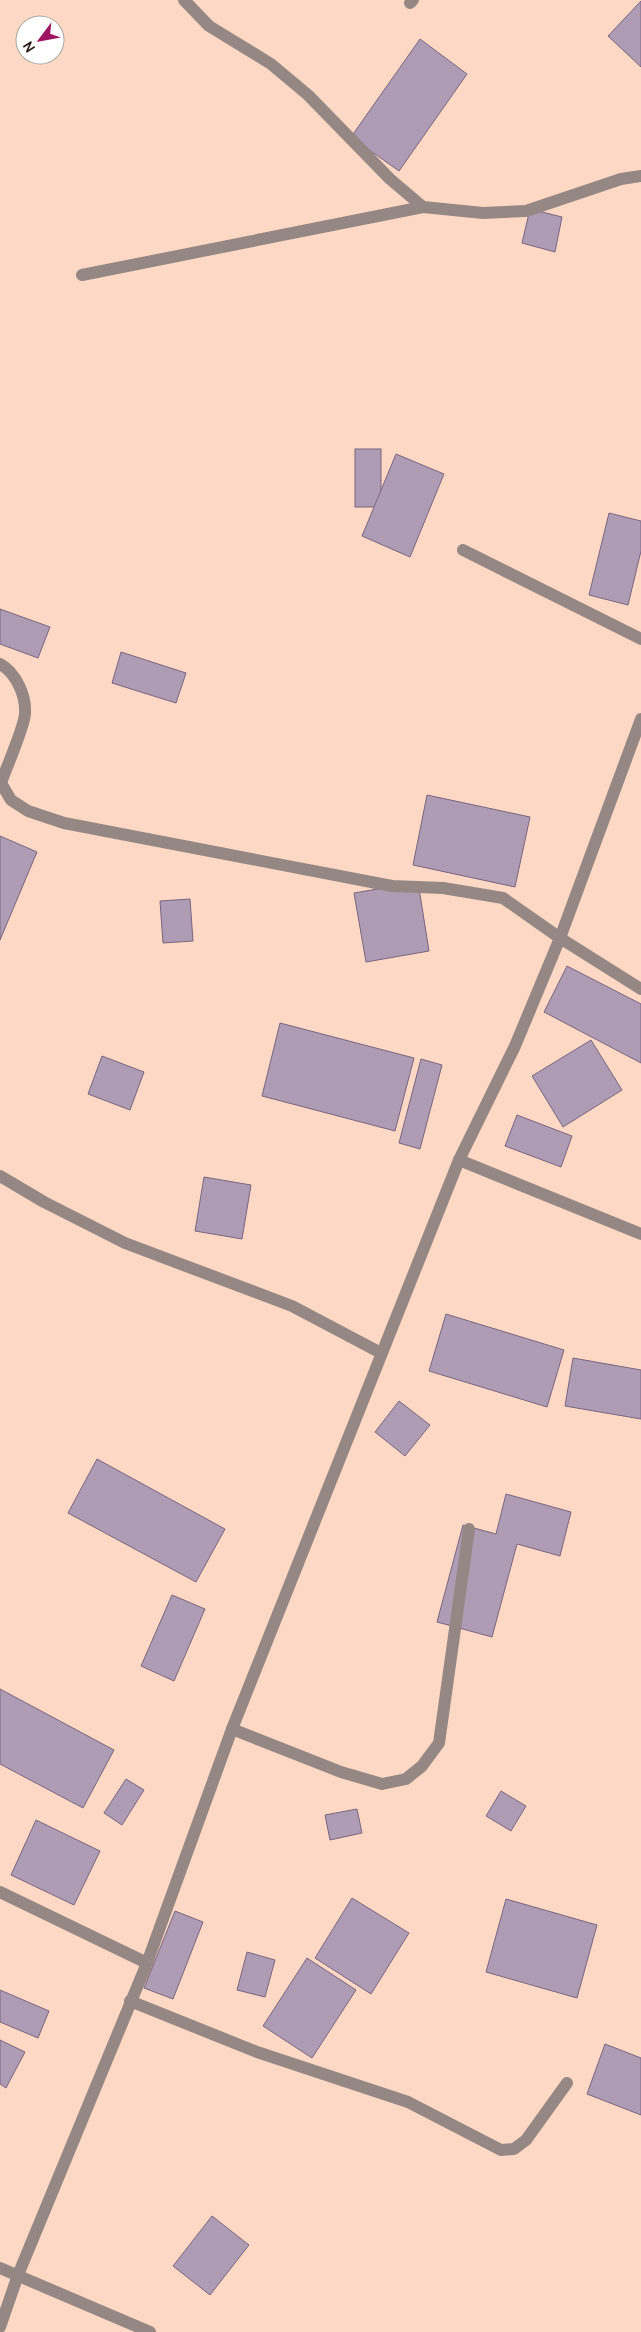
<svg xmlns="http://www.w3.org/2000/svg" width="641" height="2332" font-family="Cabin,sans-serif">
<rect width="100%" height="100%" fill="#fdd9c5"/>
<!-- building -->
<g fill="#ae9cb5" stroke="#78647f">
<polygon points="641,1 641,67 608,36"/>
<polygon points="420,39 467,74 399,171 351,137"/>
<polygon points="530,209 562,217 555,252 522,243"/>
<rect x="355" y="449" width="26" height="58"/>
<polygon points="396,454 444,474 410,557 362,536"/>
<polygon points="609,513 641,521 641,551 628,605 589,595"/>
<polygon points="0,609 50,627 38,658 0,644"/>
<polygon points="121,652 186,673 176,703 112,683"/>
<polygon points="427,795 530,817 515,887 413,865"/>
<polygon points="0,836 37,852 0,940"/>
<polygon points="418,882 429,951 366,962 354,893"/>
<polygon points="190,899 193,941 163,943 160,901"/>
<polygon points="567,966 641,1004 641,1063 544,1012"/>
<polygon points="280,1023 414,1058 395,1131 262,1096"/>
<polygon points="591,1040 622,1090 563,1127 532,1076"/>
<polygon points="102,1056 144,1072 130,1110 88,1094"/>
<polygon points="421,1059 442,1065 420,1149 399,1143"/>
<polygon points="517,1115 572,1136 561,1167 505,1146"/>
<polygon points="204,1177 251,1185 242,1239 195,1231"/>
<polygon points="446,1314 564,1350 547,1407 429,1371"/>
<polygon points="573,1358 641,1370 641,1419 565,1406"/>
<polygon points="399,1401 430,1425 405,1456 375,1432"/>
<polygon points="97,1459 225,1529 196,1582 68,1513"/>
<polygon points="506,1494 571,1512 560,1556 517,1544 492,1637 437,1622 463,1525 496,1534"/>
<polygon points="172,1595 205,1609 174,1681 141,1666"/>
<polygon points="0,1689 114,1750 83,1808 0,1764"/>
<polygon points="126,1779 144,1790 122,1825 104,1813"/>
<polygon points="501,1791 526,1806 511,1831 486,1816"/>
<polygon points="357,1809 362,1833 330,1840 325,1815"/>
<polygon points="36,1820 100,1851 74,1905 11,1875"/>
<polygon points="352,1898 409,1933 371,1994 315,1958"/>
<polygon points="506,1899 597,1925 577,1998 486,1972"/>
<polygon points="175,1911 203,1922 173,1999 144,1988"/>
<polygon points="247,1952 275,1960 265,1997 237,1990"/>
<polygon points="307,1958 356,1990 312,2058 263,2026"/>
<polygon points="0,1990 49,2011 38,2038 0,2022"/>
<polygon points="0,2040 25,2052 6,2088 0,2084"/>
<polygon points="605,2044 641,2058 641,2115 587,2094"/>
<polygon points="212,2216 249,2245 210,2295 173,2266"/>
</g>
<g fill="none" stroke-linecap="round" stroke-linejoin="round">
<!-- minor -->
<g stroke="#958783" stroke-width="12">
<polyline points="184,0 209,26 271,64 308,95 390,179 423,207"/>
<polyline points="410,3 413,0"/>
<polyline points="82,275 423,207 483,213 526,211 621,179 641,176"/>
<polyline points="463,550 641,639"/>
<path d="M0 664C16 673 26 695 25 713 25 726 6 768 1 783L11 800 28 811 64 823 392 886 443 888 503 898 560 938 641 989"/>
<polyline points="459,1160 641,1234"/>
<polyline points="0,1176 44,1202 125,1243 292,1306 381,1353"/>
<polyline points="232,1729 341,1772 382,1784 406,1779 422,1766 439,1743 469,1529"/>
<polyline points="0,1892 147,1963"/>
<polyline points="130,2001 257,2052 408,2102 501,2150 514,2149 526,2140 567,2083"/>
<polyline points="0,2268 150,2332"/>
<polyline points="0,2327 18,2275 147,1963 232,1729 459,1160 515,1046 560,938 641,719"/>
</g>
</g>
<!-- north arrow -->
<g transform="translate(40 40) rotate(238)"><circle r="24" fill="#ffffff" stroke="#a9a4a1"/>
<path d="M0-4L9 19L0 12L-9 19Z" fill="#9e1461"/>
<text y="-8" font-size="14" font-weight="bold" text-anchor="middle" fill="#291c15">N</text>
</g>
</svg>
